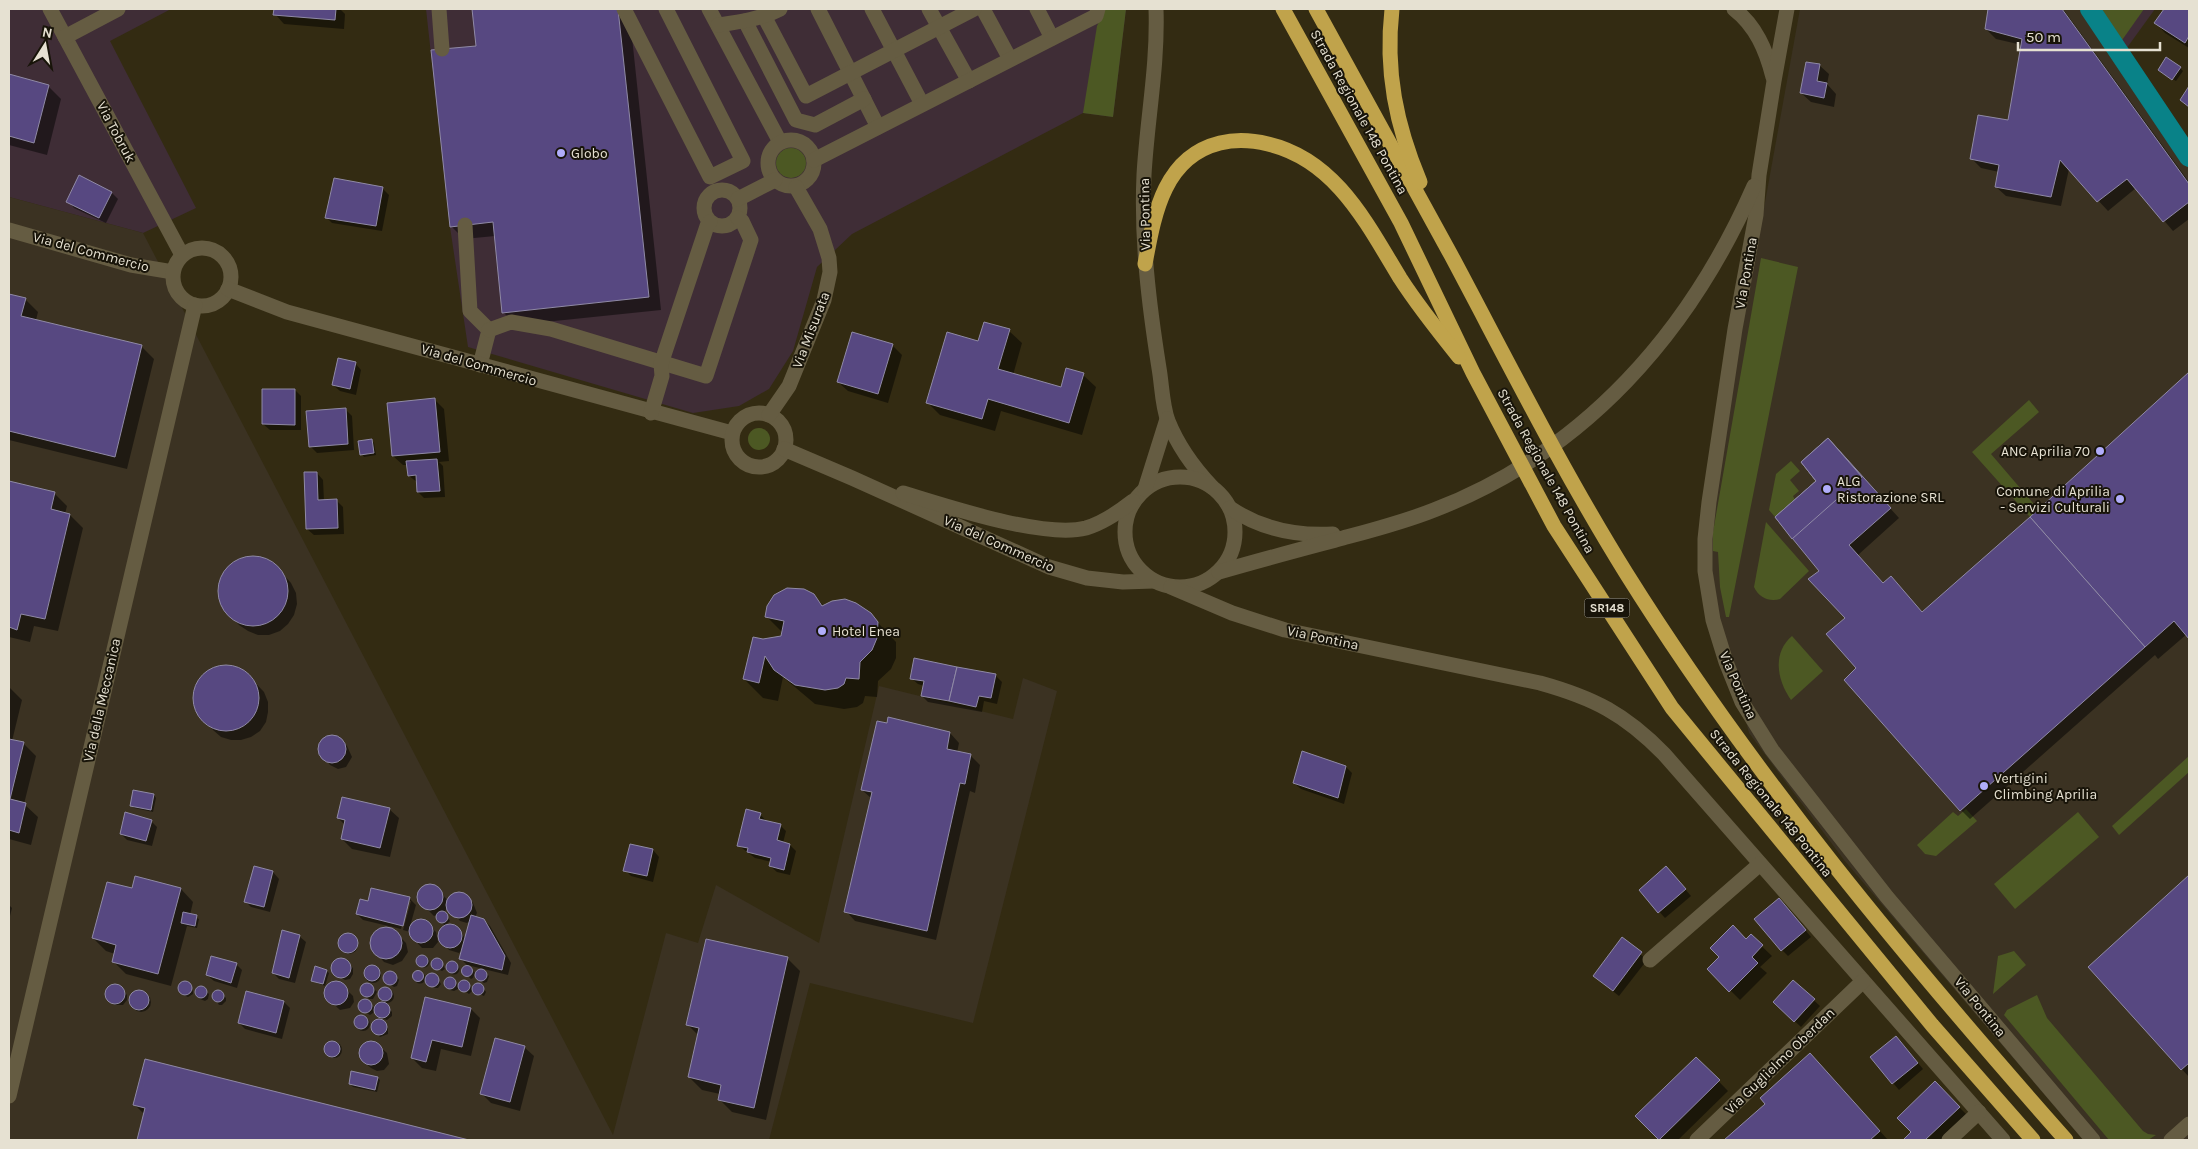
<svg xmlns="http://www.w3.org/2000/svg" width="2198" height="1149" font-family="Karla,sans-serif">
<rect width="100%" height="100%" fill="#332b12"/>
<!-- commercial -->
<g fill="#3f2d36">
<polygon points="9,9 171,9 110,41 196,208 143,233 9,197"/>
<polygon points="426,9 1126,9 1113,117 1083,113 852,234 817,267 793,351 769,389 739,406 693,413 468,347 450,227"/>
<polygon points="2090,9 2155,9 2121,56"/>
</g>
<!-- industrial -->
<g fill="#3b3222">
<polygon points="1800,9 2090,9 2189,157 2189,1140 2083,1140 1844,860 1749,733 1714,600 1707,539 1739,346"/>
<polygon points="9,197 143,233 613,1135 666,933 698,943 716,885 819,943 879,686 1013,719 1023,678 1057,691 973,1023 810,983 769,1140 9,1140"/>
</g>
<!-- green -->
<g fill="#4c5823">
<polygon points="1105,9 1126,9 1113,117 1083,113 1097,26"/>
<polygon points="2096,9 2144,9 2120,43"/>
<circle cx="791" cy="163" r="15"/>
<polygon points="1761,258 1798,267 1729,617 1726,617 1720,587 1718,552 1713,551 1713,532"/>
<polygon points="2029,400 2039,412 1991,454 2039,510 2030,517 1972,452"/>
<circle cx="759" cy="439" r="11"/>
<polygon points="1791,461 1800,471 1790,480 1799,491 1793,496 1795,500 1775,517 1769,510 1776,474"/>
<path d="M1766 522 1809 571 1780 599C1770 602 1759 598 1754 587Z"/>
<path d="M1792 636 1823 671 1791 700C1777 680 1772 653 1792 636Z"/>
<polygon points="2189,756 2189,772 2119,835 2112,826"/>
<polygon points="1966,809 1977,821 1936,856 1925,854 1917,845 1953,812 1958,816"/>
<polygon points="2078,812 2099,837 2015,909 1994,884"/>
<polygon points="2014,951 2026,965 1993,994 1998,956"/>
<polygon points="2037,995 2047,1018 2143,1131 2148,1134 2156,1135 2148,1140 2109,1140 2004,1015 2007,1010"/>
</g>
<!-- shadow -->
<g fill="#0007">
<polygon points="275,9 340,9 345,14 344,29 284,24 275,14"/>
<polygon points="473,9 629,9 661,310 516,325 503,312 495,236 464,239 451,226 477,47"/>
<polygon points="1989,9 2063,9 2189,182 2189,219 2173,231 2136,188 2108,211 2069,169 2061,206 2006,196 1996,187 1999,172 1981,168 1971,158 2009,122 2022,45 1996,39 1986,29"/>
<polygon points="2165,9 2189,9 2189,48 2165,33 2156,23"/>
<polygon points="1819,65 1829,74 1827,84 1836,94 1834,107 1811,102 1801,93"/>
<polygon points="2180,68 2183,71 2176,81 2162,72"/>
<polygon points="9,76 48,86 61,99 47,155 9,145"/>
<polygon points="80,177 112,193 118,199 106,223 74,208 68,201"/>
<polygon points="382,188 389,195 382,231 332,223 326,217"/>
<polygon points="9,295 25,299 38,312 36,320 141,346 154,359 127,469 9,440"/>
<polygon points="1009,331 1022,343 1013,375 1062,389 1083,375 1096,387 1082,435 1001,411 995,431 940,415 927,402 979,342"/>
<polygon points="853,334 893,346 902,355 888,403 848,391 838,382"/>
<polygon points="355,363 361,370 356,395 340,391 333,385"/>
<polygon points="2189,374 2189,637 2187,634 2158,659 2155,655 1970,819 1961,810 1821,571 1817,481 1837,450 1899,518 1858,555 1883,584 1923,613 2031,518"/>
<polygon points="295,390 301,396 301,430 270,430 263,424"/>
<polygon points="435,400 444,409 449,461 439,462 443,466 445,497 424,498 418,492 417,482 409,476 408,465 403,465 393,456"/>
<polygon points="345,409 352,416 354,450 317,453 311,447"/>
<polygon points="371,440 374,443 376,455 364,457 362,454"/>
<polygon points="317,473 323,480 324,501 336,500 343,507 344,534 314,535 307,529"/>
<polygon points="9,482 54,493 67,506 65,514 70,515 83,528 58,631 34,626 30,642 9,637"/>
<polygon points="253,557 264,559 274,564 291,583 296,593 297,604 294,615 288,624 280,631 269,635 258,635 248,631 239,625 222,606 219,595 220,583 224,573 232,564 242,559"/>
<polygon points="813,595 824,606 865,609 896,642 896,658 891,669 878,681 877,697 865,696 863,703 857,707 844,709 815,704 783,677 778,701 763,698 744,679 763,640 782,637 783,633 767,617"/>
<polygon points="915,660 996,676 1002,682 997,704 984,701 982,712 928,702 922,696 924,686 918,684 911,678"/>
<polygon points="227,666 238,668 247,674 264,692 268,702 268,712 266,722 260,731 251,737 241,740 231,740 221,737 213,730 197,711 194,701 195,690 200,680 207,672 217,668"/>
<polygon points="9,687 22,700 12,741 23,743 36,756 24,804 38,817 31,845 9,839"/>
<polygon points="950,733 959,743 957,753 971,756 980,765 975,793 970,791 936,940 855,921 846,911 872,799 862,790"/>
<polygon points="333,736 341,739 347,746 352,757 346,767 338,769 330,765 320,751 324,739"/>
<polygon points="1346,767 1352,773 1344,804 1301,789 1294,783"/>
<polygon points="154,795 156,798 153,812 134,808 131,805"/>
<polygon points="389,809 399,818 390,857 352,849 342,839 345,825 338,818"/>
<polygon points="760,814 766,821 780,825 786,831 783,843 790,845 796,851 790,875 777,872 770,866 772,862 755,858 738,845"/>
<polygon points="151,821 157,827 152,846 127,840 121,834"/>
<polygon points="653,850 659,857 653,882 631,876 625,870"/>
<polygon points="255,867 273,872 279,879 270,912 251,907 245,901"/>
<polygon points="1672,874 1691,896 1665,918 1640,890"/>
<polygon points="2189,877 2189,1077 2090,967"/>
<polygon points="427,886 435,886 449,902 452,895 459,893 466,896 473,903 477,913 475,917 484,920 490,926 511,963 508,975 467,965 475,973 473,978 471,979 463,972 465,967 469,967 461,959 463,950 459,953 449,950 440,938 444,928 450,926 457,928 466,939 470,921 467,923 460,921 448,906 444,913 450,921 445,925 441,923 437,915 434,916 419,901 419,893"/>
<polygon points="181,889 193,902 190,915 199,919 197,928 187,926 171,986 126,974 113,961 115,954 106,951 93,938 133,890"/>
<polygon points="410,899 416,905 409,930 416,922 423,921 429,925 436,932 438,942 433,948 422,948 411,936 410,932 403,930 411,901 408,901 401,929 363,920 357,914 369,903"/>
<polygon points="1779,899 1811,937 1788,956 1782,950"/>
<polygon points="9,905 12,908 9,920"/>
<polygon points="382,928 392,929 406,943 408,952 402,961 393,965 384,962 371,947 374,933"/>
<circle cx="349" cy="945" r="9"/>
<polygon points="299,936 306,942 295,983 279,979 273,973"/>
<polygon points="1751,936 1772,956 1760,967 1767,973 1740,1000 1709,969"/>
<polygon points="1622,939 1647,960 1619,996 1594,976"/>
<circle cx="424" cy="962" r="5.5"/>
<polygon points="787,958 800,971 766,1120 732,1112 719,1099 720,1094 702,1090 689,1077 699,1036 688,1025"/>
<polygon points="342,959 353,968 353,974 350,979 345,980 333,972 333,964 337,960"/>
<polygon points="435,959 440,959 445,969 442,971 433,967 432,961"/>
<circle cx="454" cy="969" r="5.5"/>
<polygon points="236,964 242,970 237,988 214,981 207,975"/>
<circle cx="373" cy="975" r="8"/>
<polygon points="479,970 482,970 489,976 487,982 484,983 477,978 476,972"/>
<polygon points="326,971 329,973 325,986 312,981"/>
<polygon points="388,972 397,977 399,980 397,986 394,987 384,980 385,975"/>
<circle cx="420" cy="978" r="5.5"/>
<polygon points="432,975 435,975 441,984 438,988 435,988 426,981 429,976"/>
<polygon points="450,978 459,986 462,981 467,982 473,989 478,984 482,986 486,992 484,996 475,992 474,989 469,994 460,988 454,991 450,990 445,984 445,981"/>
<polygon points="1793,981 1820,1006 1801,1027 1781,1008"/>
<polygon points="182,983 185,983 193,991 193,994 188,997 183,995 179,988"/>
<polygon points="331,984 341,984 353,996 354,1002 350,1008 340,1010 328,999 327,989"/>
<polygon points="365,984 370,984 377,992 373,999 369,999 362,992 362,986"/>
<polygon points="112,987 120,987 127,995 127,1000 123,1005 115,1005 107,997 108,990"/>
<polygon points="201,987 209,994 208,999 205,1001 200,999 196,993 197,989"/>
<circle cx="387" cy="996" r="7"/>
<polygon points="219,991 226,998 226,1001 222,1005 219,1005 213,995 214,993"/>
<circle cx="141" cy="1002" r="10"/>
<polygon points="426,998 471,1009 480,1018 471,1056 441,1049 436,1071 422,1068 412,1058"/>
<polygon points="364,1000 367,1000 376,1010 380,1004 386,1005 392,1012 392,1016 387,1020 381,1018 375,1008 373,1013 370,1015 363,1011 359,1004"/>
<polygon points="284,1002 290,1008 282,1039 245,1029 239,1023"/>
<circle cx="363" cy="1024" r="7"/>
<polygon points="377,1021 381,1021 388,1028 388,1034 380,1037 372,1029 373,1023"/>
<circle cx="334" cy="1050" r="8"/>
<polygon points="374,1042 387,1053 389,1064 384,1070 377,1071 371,1068 364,1062 360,1052 366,1043"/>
<polygon points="1902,1043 1923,1069 1899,1090 1872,1058"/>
<polygon points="524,1047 534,1056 520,1111 491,1103 482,1094"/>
<polygon points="1696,1058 1728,1091 1678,1140 1661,1140 1637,1116"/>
<polygon points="146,1061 464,1140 138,1140 145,1115 135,1105"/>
<polygon points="1823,1068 1888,1140 1726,1140 1766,1104"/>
<polygon points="377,1078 380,1080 377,1092 353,1087 350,1084"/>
<polygon points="1935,1083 1969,1117 1945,1140 1904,1140 1913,1132"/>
</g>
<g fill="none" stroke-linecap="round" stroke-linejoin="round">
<!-- canal -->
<polyline stroke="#098288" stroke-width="20" points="2090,9 2189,157"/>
</g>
<!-- building -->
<g fill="#574881" stroke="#908aa6">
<polygon points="274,9 336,9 335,20 273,15"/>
<polygon points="472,9 618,9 649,297 502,313 493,222 450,227 431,50 476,46"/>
<polygon points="1988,9 2062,9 2189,184 2189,202 2163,222 2127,179 2097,202 2060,160 2051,197 1995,187 1999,165 1970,159 1978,115 2008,120 2022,39 1985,29"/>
<polygon points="2164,9 2189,9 2189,36 2185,43 2154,23"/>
<polygon points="2166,57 2181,67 2172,80 2158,70"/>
<polygon points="1806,62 1820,64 1817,81 1827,83 1824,98 1800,93"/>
<polygon points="9,74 49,85 34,143 9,136"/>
<polygon points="2189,86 2189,107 2180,100"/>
<polygon points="79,175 112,192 99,218 66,202"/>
<polygon points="334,178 383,187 376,226 325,218"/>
<polygon points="9,294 26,298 21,316 142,345 115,457 9,431"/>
<polygon points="984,322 1010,329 998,369 1061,387 1066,368 1084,373 1069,423 988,399 982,419 926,403 947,332 978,341"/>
<polygon points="852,332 893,344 878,394 837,382"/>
<polygon points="338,358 356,362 350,389 332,385"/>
<polygon points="2189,372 2189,639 2174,621 2145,647 2030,517"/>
<polygon points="262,389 295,389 295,425 262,424"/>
<polygon points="435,398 440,452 392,456 387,403"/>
<polygon points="346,408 348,444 309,447 306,411"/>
<polygon points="1828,438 1891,508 1849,545 1883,583 1891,576 1922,612 2030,517 2145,647 1960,811 1844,680 1856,668 1826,634 1845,618 1808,579 1819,571 1775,517 1816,481 1801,462"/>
<polygon points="1828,438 1862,477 1792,539 1775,517 1816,481 1801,462"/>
<polygon points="372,439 374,453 360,455 358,441"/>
<polygon points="437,459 440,491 417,492 416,475 408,476 406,461"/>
<polygon points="304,472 317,472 318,500 337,499 338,528 306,529"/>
<polygon points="9,481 55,492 51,509 70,514 45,619 21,614 17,630 9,627"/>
<circle cx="253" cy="591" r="35"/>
<polygon points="787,588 804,589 814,594 822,606 832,601 845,599 856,603 871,613 878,622 877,638 872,650 860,662 859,679 846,678 844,684 838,688 825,690 795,685 774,670 765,656 759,683 743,679 753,637 763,639 781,636 784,621 765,617 767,606 774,595"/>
<polygon points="914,658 957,667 949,701 921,696 924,681 910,679"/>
<circle cx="226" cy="698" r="33"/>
<polygon points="957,667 996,674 991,698 979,696 976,707 949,701"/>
<polygon points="888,717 950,732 947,749 971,754 965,784 960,783 927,931 844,912 872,792 861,790 877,721 887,723"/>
<circle cx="332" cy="749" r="14"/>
<polygon points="9,739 24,742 10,799 26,803 19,833 9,830"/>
<polygon points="1302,751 1346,766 1338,798 1293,783"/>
<polygon points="133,790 154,794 151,810 130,806"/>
<polygon points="342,797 390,808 380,848 341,839 345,820 337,818"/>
<polygon points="746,809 761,813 759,819 781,824 777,840 790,844 784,870 769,866 771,858 747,852 748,848 737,846"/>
<polygon points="125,812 152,820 146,841 120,834"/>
<polygon points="630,844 653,849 647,876 623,871"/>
<polygon points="254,866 273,871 264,907 244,902"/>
<polygon points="1666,866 1686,889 1658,913 1639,890"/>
<polygon points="2189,875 2189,1063 2181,1070 2088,967"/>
<polygon points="135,876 181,888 158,974 112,962 116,945 92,938 107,882 132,888"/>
<circle cx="430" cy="897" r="13"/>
<polygon points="371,888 410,897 403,926 356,914 360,899 368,901"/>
<circle cx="459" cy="905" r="13"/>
<polygon points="1779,898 1806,930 1781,951 1754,919"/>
<circle cx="442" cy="917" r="6"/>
<polygon points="183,912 197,915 195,926 181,923"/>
<polygon points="471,915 484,919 505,956 502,970 459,959"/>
<circle cx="421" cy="931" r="12"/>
<circle cx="450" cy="936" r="12"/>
<polygon points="1733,925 1746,939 1751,934 1763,945 1752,957 1758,963 1729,992 1707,969 1719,957 1710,948"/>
<circle cx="386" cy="943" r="16"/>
<polygon points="282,930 300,935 289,978 272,973"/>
<circle cx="348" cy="943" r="10"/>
<polygon points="1622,937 1642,952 1613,991 1593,976"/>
<polygon points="706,939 788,957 754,1108 718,1100 721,1085 688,1077 699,1028 686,1025"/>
<circle cx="422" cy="961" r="6"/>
<polygon points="211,956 237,963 231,983 206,975"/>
<circle cx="437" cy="964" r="6"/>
<circle cx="341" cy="968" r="10"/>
<circle cx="452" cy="967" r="6"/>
<circle cx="372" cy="973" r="8"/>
<circle cx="467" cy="971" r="5.5"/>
<polygon points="315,966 327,970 323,984 311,981"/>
<circle cx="481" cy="975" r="6"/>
<circle cx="418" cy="976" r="5.5"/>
<circle cx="390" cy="978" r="7"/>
<circle cx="432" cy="980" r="7"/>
<circle cx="450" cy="983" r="6"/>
<circle cx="464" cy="986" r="6"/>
<polygon points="1793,980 1815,999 1794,1022 1773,1002"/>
<circle cx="185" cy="988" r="7"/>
<circle cx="336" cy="993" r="12"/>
<circle cx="367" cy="990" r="7"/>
<circle cx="478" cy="989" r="6"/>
<circle cx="115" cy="994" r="10"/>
<circle cx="201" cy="992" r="6"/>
<circle cx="385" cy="994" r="7"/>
<circle cx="139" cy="1000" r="10"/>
<circle cx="218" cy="996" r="6"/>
<polygon points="246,991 284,1001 276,1033 238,1023"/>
<polygon points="425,997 471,1008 462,1047 432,1040 426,1062 411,1058"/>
<circle cx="365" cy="1006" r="7"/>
<circle cx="382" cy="1010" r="8"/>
<circle cx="361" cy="1022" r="7"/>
<circle cx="379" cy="1027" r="8"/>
<polygon points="1896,1036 1918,1063 1892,1084 1870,1057"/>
<polygon points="495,1038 525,1046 510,1102 480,1094"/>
<circle cx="371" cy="1053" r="12"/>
<circle cx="332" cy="1049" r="8"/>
<polygon points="1810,1053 1880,1131 1870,1140 1724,1140 1765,1104 1760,1098"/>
<polygon points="1696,1057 1720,1080 1659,1140 1635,1116"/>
<polygon points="145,1059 469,1140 137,1140 145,1108 133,1105"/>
<polygon points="351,1071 378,1077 375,1090 349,1084"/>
<polygon points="1935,1081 1960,1107 1925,1140 1903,1140 1911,1132 1897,1118"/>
</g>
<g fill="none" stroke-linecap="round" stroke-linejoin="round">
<!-- minor -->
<g stroke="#655c42" stroke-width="15">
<polyline points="50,9 182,255"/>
<polyline points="439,9 442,49"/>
<polyline points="624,9 710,177 743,161 666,9"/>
<polyline points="709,9 780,142"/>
<polyline points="818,9 878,127"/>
<polyline points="872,9 922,104"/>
<polyline points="929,9 969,81"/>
<polyline points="983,9 1010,59"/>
<polyline points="1037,9 1052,38"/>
<path d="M1156 9C1158 65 1147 120 1144 175 1141 240 1149 305 1159 368 1162 385 1162 405 1168 421 1178 446 1193 467 1212 487"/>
<path d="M1734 9C1756 26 1766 50 1773 77"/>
<polyline points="1787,9 1774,81 1759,175 1756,215 1735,329 1709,502 1705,539 1705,571 1713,620 1726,662 1742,702 1772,750 1887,897 2093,1140"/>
<polyline points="764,16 806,96 974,9"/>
<polyline points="745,21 796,120 815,125 864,99"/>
<path d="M718 25C739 22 761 19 780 9"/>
<polyline points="65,37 118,9"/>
<circle cx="791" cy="163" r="23"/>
<polyline points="814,160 1086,21 1096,16 1098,9"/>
<circle cx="722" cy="208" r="18"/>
<polyline points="738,199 775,180"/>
<polyline points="465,225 470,311 489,330 480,365"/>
<polyline points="9,230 131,265 173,272"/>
<circle cx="202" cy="277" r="29"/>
<polyline points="228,289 287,312 732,433"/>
<polyline points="489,330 511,322 551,329 706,376 751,240 742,221 738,218"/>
<circle cx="759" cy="440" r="27"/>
<polyline points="651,413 662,376 661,364 707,226 710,222"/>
<polyline points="769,415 789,386 824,300 830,272 829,258 820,229 796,187"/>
<polyline points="784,449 852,478 1049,567 1087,578 1123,582 1154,581"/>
<circle cx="1180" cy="532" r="55"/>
<polyline points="1145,489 1167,419"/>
<path d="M903 493C946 506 1044 539 1086 528 1103 523 1119 512 1133 501"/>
<path d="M1230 508C1261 529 1297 536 1333 534"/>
<path d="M1219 572C1260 560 1302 549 1343 538 1373 530 1404 522 1434 510 1585 452 1690 332 1754 186"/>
<path d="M1171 587 1232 613 1285 630 1540 683C1594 698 1625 714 1664 754L2003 1140"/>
<polyline points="1650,960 1760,864"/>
<polyline points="9,1096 195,305"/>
<polyline points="1697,1140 1863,981"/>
<polyline points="1949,1140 1979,1112"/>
<polyline points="2171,1140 2189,1124"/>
</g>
<!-- highway -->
<g stroke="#c0a34b" stroke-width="15">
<polyline points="1283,9 1401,223 1473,373 1554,526 1672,708 1932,1025 2033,1140"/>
<path d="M1316 9C1361 91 1406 173 1451 255 1508 362 1562 470 1626 573 1753 776 1908 961 2066 1140"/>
<path d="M1392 9C1385 71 1396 125 1420 182"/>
<path d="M1145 264C1154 216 1163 157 1220 143 1236 139 1252 140 1268 144 1336 160 1367 224 1400 278 1418 306 1438 331 1459 357"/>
</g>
</g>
<!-- markers -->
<g fill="#b1adfa" stroke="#181409" stroke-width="2">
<circle cx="561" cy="153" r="5"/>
<circle cx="2100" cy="451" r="5"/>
<circle cx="1827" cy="489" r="5"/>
<circle cx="2120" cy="499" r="5"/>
<circle cx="822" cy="631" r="5"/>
<circle cx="1984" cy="786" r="5"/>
</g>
<g text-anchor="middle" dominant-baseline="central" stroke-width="4" stroke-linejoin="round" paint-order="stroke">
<!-- shield labels -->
<rect fill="#181409" stroke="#a8a496" stroke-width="1" x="1584.5" y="598.5" width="45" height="19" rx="4"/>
<g font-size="12" font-weight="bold" fill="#e6e1d2">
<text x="1607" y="608">SR148</text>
</g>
<!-- street labels -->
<g font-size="14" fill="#e6e1d2" stroke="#181409">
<text transform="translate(1359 112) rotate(61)">Strada Regionale 148 Pontina</text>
<text transform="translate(116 132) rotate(62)">Via Tobruk</text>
<text transform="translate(1145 214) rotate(-91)">Via Pontina</text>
<text transform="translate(91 252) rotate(15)">Via del Commercio</text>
<text transform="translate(1746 273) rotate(-80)">Via Pontina</text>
<text transform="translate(811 330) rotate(-69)">Via Misurata</text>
<text transform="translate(479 365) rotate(16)">Via del Commercio</text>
<text transform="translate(1546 471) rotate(61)">Strada Regionale 148 Pontina</text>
<text transform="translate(999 544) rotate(24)">Via del Commercio</text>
<text transform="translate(1323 638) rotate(12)">Via Pontina</text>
<text transform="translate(1738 685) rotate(66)">Via Pontina</text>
<text transform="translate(102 700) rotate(-77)">Via della Meccanica</text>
<text transform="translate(1771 803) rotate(51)">Strada Regionale 148 Pontina</text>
<text transform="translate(1980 1007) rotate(51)">Via Pontina</text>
<text transform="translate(1780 1061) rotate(-44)">Via Guglielmo Oberdan</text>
</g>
<!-- poi labels -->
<g font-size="14" fill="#e6e1d2" stroke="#181409" text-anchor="start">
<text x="571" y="153">Globo</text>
<text x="2090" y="451" text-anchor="end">ANC Aprilia 70</text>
<text x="1837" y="481">ALG<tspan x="1837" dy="16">Ristorazione SRL</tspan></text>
<text x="2110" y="491" text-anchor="end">Comune di Aprilia<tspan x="2110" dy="16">- Servizi Culturali</tspan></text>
<text x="832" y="631">Hotel Enea</text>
<text x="1994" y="778">Vertigini<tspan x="1994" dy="16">Climbing Aprilia</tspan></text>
</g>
</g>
<!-- border -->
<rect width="2198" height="1149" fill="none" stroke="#e6e1d2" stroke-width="20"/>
<!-- north arrow -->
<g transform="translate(45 45) rotate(11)" stroke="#181409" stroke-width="4" paint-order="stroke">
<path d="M0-4L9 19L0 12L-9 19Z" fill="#e6e1d2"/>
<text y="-8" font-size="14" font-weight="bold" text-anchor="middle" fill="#e6e1d2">N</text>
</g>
<!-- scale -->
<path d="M2018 42v8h142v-8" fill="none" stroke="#e6e1d2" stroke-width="2.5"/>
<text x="2026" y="42" font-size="15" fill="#e6e1d2" stroke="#181409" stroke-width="4" paint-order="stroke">50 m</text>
</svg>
